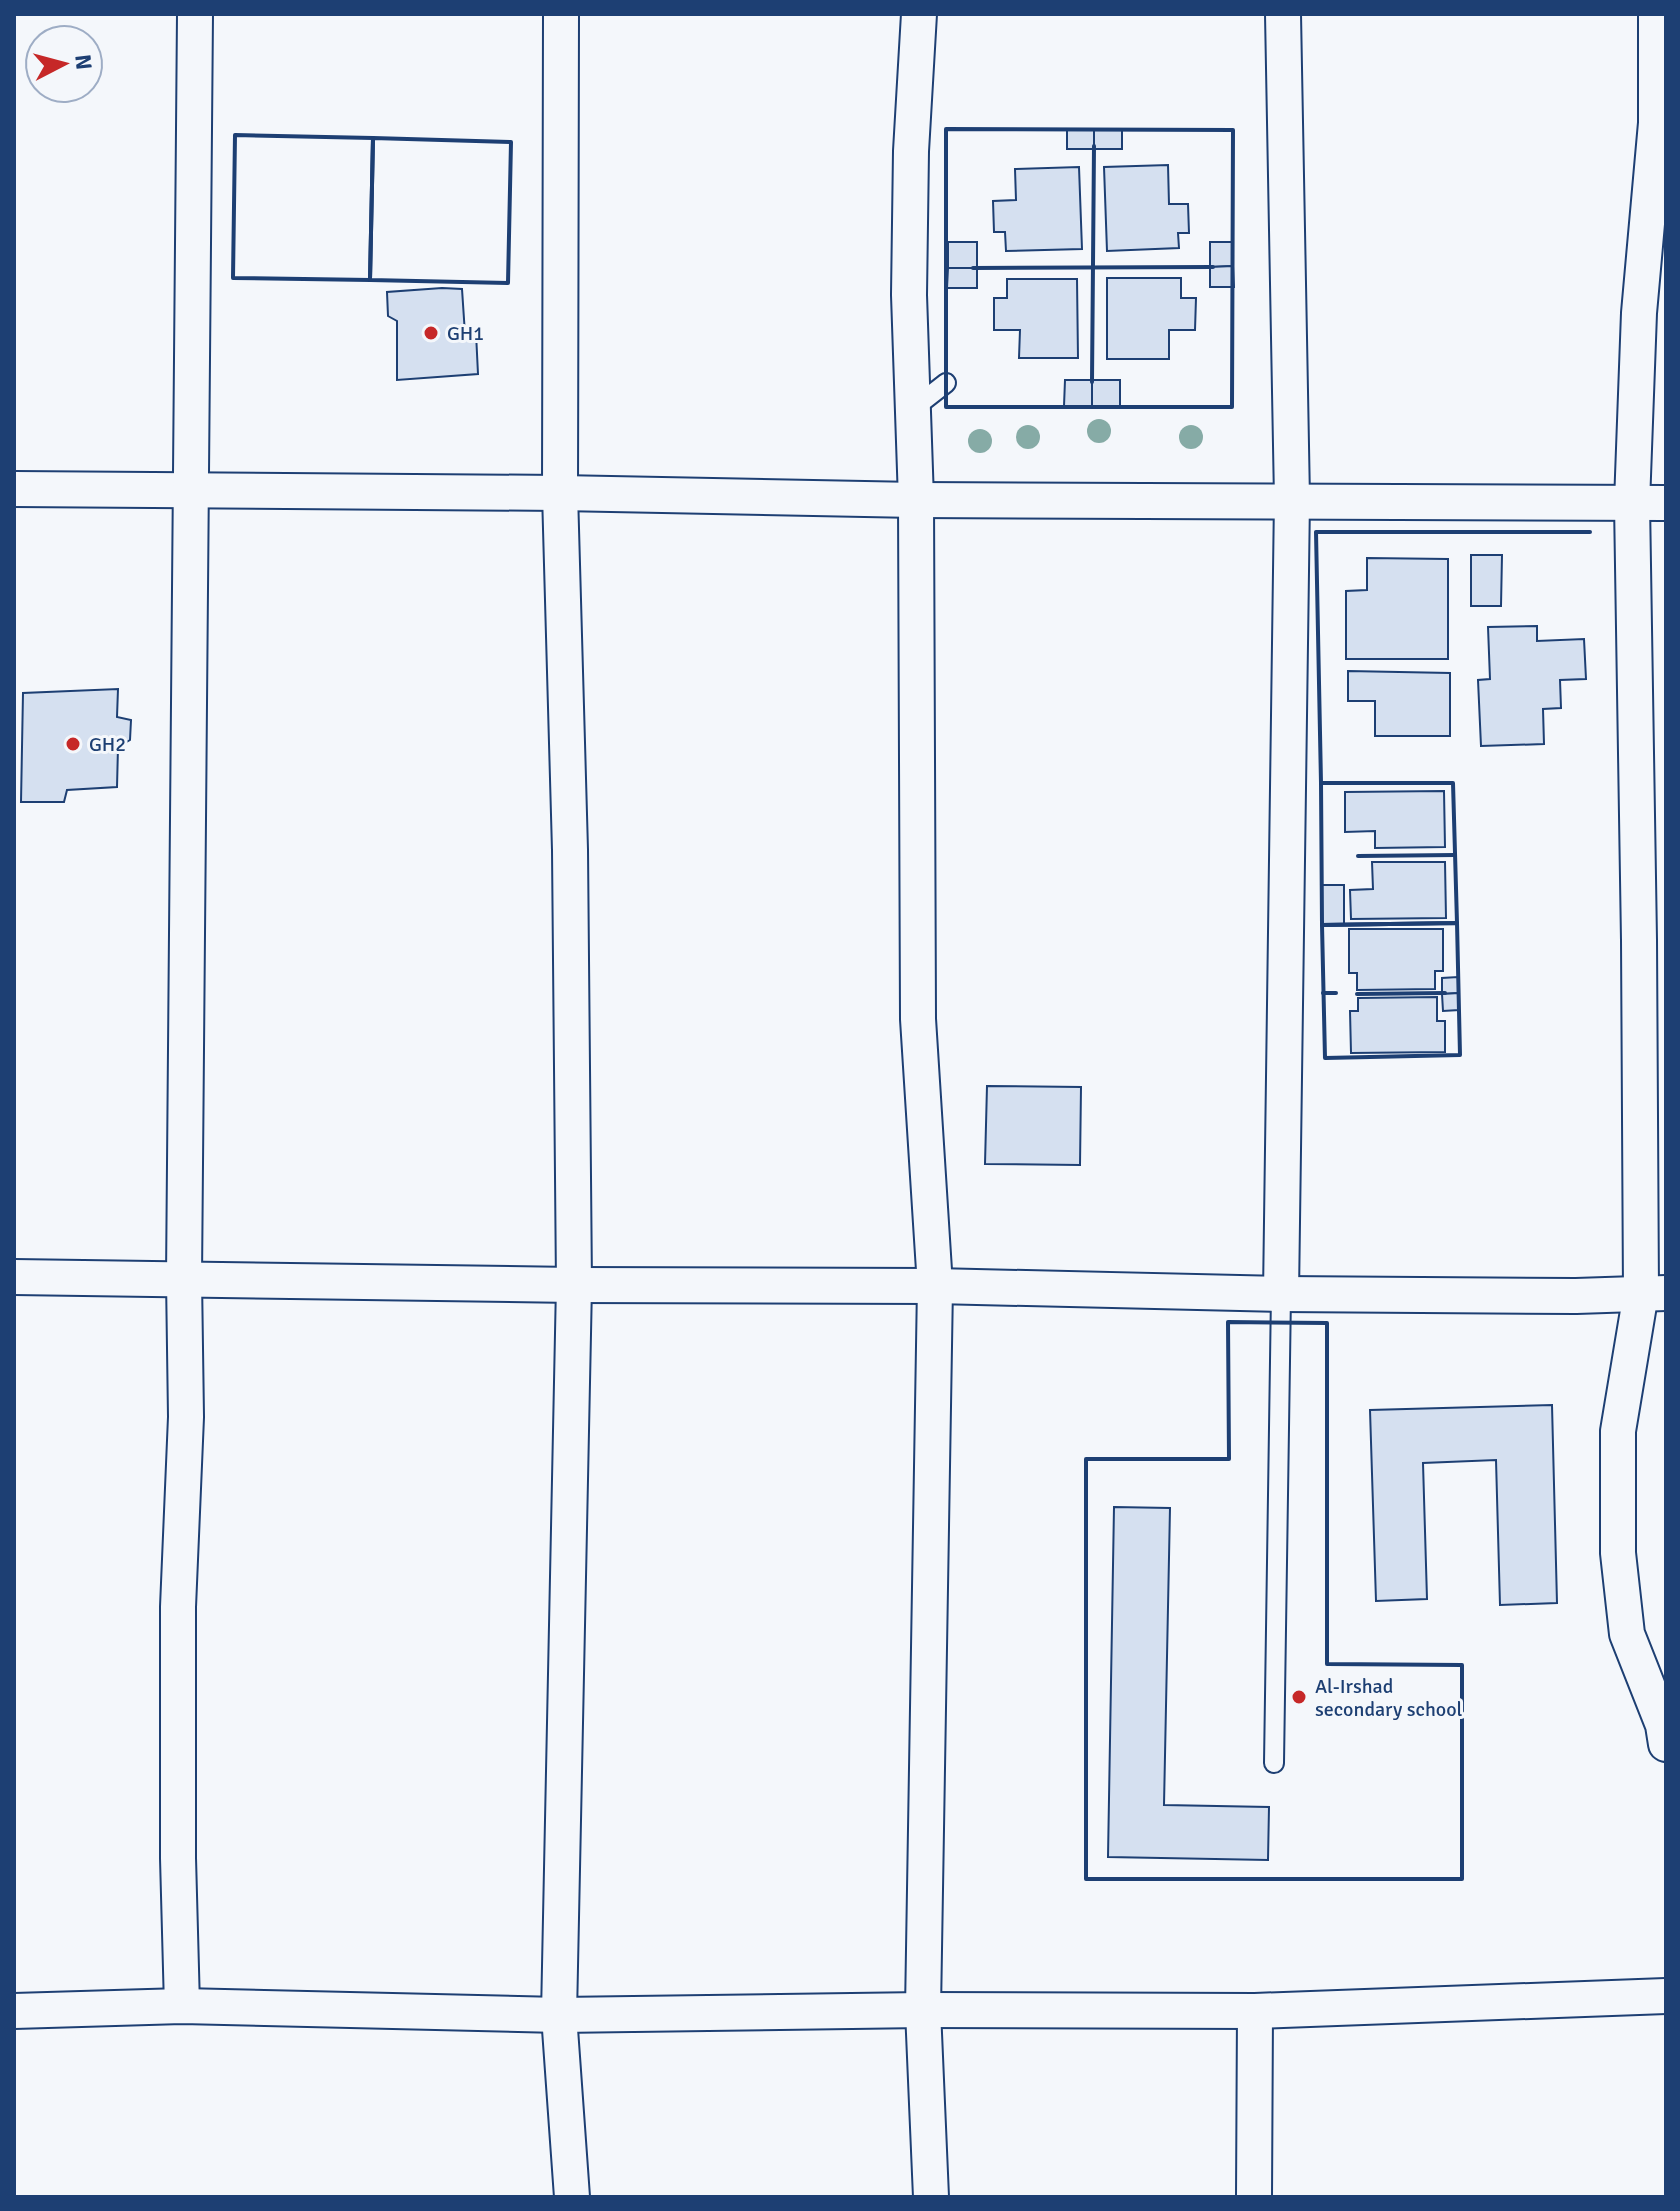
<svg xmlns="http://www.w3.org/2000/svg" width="1680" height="2211" font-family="Signika,sans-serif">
<rect width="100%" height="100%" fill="#f4f7fb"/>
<!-- building -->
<g fill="#d5e0f0" stroke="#1d3f73" stroke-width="2">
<rect x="1067" y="130" width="27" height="19"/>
<rect x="1094" y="130" width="28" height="19"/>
<polygon points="1168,165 1169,204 1188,204 1189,233 1178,233 1179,248 1107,251 1104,167"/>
<polygon points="1079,167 1082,249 1006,251 1005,232 994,232 993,201 1016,200 1015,169"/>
<rect x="948" y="242" width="29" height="26"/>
<polygon points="1210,242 1233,242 1233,266 1210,267"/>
<polygon points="1233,266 1234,287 1210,287 1210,267"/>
<polygon points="948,268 977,268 977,288 947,288"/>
<polygon points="1107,278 1181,278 1181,298 1196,298 1195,330 1169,330 1169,359 1107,359"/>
<polygon points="1007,279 1077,279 1078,358 1019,358 1020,330 994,330 994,298 1007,298"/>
<polygon points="442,288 462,289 465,334 476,333 478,374 397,380 397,321 388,316 387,292"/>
<polygon points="1065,380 1092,380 1092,407 1064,406"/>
<rect x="1092" y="380" width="28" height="27"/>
<polygon points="1471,555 1502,555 1501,606 1471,606"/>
<polygon points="1367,558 1448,559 1448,659 1346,659 1346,591 1367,590"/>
<polygon points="1537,626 1537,641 1584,639 1586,679 1560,680 1561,708 1543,709 1544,744 1481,746 1478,680 1490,679 1488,627"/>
<polygon points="1348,671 1450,673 1450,736 1375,736 1375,701 1348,701"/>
<polygon points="118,689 117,717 131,720 130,740 118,747 117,787 67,790 64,802 21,802 23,693"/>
<polygon points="1444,791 1445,847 1375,848 1375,831 1345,832 1345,792"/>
<polygon points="1372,862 1445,862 1446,918 1351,919 1350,890 1373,889"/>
<polygon points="1321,885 1344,885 1344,925 1322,925"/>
<polygon points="1349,929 1443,929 1443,971 1435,971 1435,989 1357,990 1357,973 1349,973"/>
<polygon points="1458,977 1459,993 1442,994 1442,978"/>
<polygon points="1459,993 1459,1010 1443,1011 1442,994"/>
<polygon points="1437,997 1437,1021 1445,1021 1445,1052 1351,1053 1350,1011 1358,1011 1358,998"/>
<polygon points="987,1086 1081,1087 1080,1165 985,1164"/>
<polygon points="1552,1405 1557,1603 1500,1605 1496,1460 1423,1463 1427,1599 1376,1601 1370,1410"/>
<polygon points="1114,1507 1170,1508 1164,1805 1269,1807 1268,1860 1108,1857"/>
</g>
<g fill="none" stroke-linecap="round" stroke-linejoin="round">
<defs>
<g id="service">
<polyline points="914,408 946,383"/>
<polyline points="1274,1763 1281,1294"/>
</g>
<g id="minor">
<polyline points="561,14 560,493 570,850 574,1285 559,2015 572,2197"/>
<polyline points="919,14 911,151 909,295 916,500 918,1019 935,1286 923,2010 931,2197"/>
<polyline points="1656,14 1656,123 1639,313 1632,503 1639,940 1641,1293 1618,1431 1618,1553 1627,1634 1663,1725 1666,1744"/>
<polyline points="14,489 560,493 916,500 1666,503"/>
<polyline points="14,1277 574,1285 935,1286 1281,1294 1576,1296 1666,1293"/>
<polyline points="1281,1294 1292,499 1283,14"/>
<polyline points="182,2006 178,1858 178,1607 186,1417 184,1279 195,14"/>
<polyline points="14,2011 182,2006 559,2015 923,2010 1255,2011 1666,1996"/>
<polyline points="1254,2197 1255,2011"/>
</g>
</defs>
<!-- service casing -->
<use href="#service" stroke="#1d3f73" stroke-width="22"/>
<!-- minor casing -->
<use href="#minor" stroke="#1d3f73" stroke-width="38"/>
<!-- service -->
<use href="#service" stroke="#f4f7fb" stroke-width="18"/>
<!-- minor -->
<use href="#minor" stroke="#f4f7fb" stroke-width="34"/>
<!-- wall -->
<g stroke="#1d3f73" stroke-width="4">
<polygon points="946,129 1233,130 1232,407 946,407"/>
<polygon points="235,135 373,138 370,280 233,278"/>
<polygon points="373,138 511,142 508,283 370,280"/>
<polyline points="973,268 1213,267"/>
<polyline points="1092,382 1094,146"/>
<polygon points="1321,783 1453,783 1457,923 1322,925"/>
<polyline points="1321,783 1316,532 1590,532"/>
<polyline points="1358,856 1455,855"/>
<polygon points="1457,923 1460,1055 1325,1058 1322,925"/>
<polyline points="1323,993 1336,993"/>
<polyline points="1357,994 1445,993"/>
<polygon points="1228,1322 1327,1323 1327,1664 1462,1665 1462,1879 1086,1879 1086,1459 1229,1459"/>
</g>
</g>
<!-- trees -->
<g fill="#86aba6">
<circle cx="1099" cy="431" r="12"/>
<circle cx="1028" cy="437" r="12"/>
<circle cx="1191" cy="437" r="12"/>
<circle cx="980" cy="441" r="12"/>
</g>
<!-- markers -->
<g fill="#c62828" stroke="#f4f7fb" stroke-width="3">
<circle cx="431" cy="333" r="8"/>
<circle cx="73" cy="744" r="8"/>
<circle cx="1299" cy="1697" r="8"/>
</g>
<g text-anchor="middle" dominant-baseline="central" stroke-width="6" stroke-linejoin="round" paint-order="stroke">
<!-- poi labels -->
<g font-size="20" fill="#1d3f73" stroke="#f4f7fb" text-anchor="start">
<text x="447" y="333">GH1</text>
<text x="89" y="744">GH2</text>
<text x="1315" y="1686">Al-Irshad<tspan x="1315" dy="23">secondary school</tspan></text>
</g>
</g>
<!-- border -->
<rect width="1680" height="2211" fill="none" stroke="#1d3f73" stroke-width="32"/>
<!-- north arrow -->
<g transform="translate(64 64) rotate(84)"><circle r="38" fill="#f4f7fb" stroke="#9eadc5" stroke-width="2"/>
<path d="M0-6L14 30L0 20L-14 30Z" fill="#c62828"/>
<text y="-12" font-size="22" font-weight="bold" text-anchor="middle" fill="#1d3f73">N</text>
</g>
</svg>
